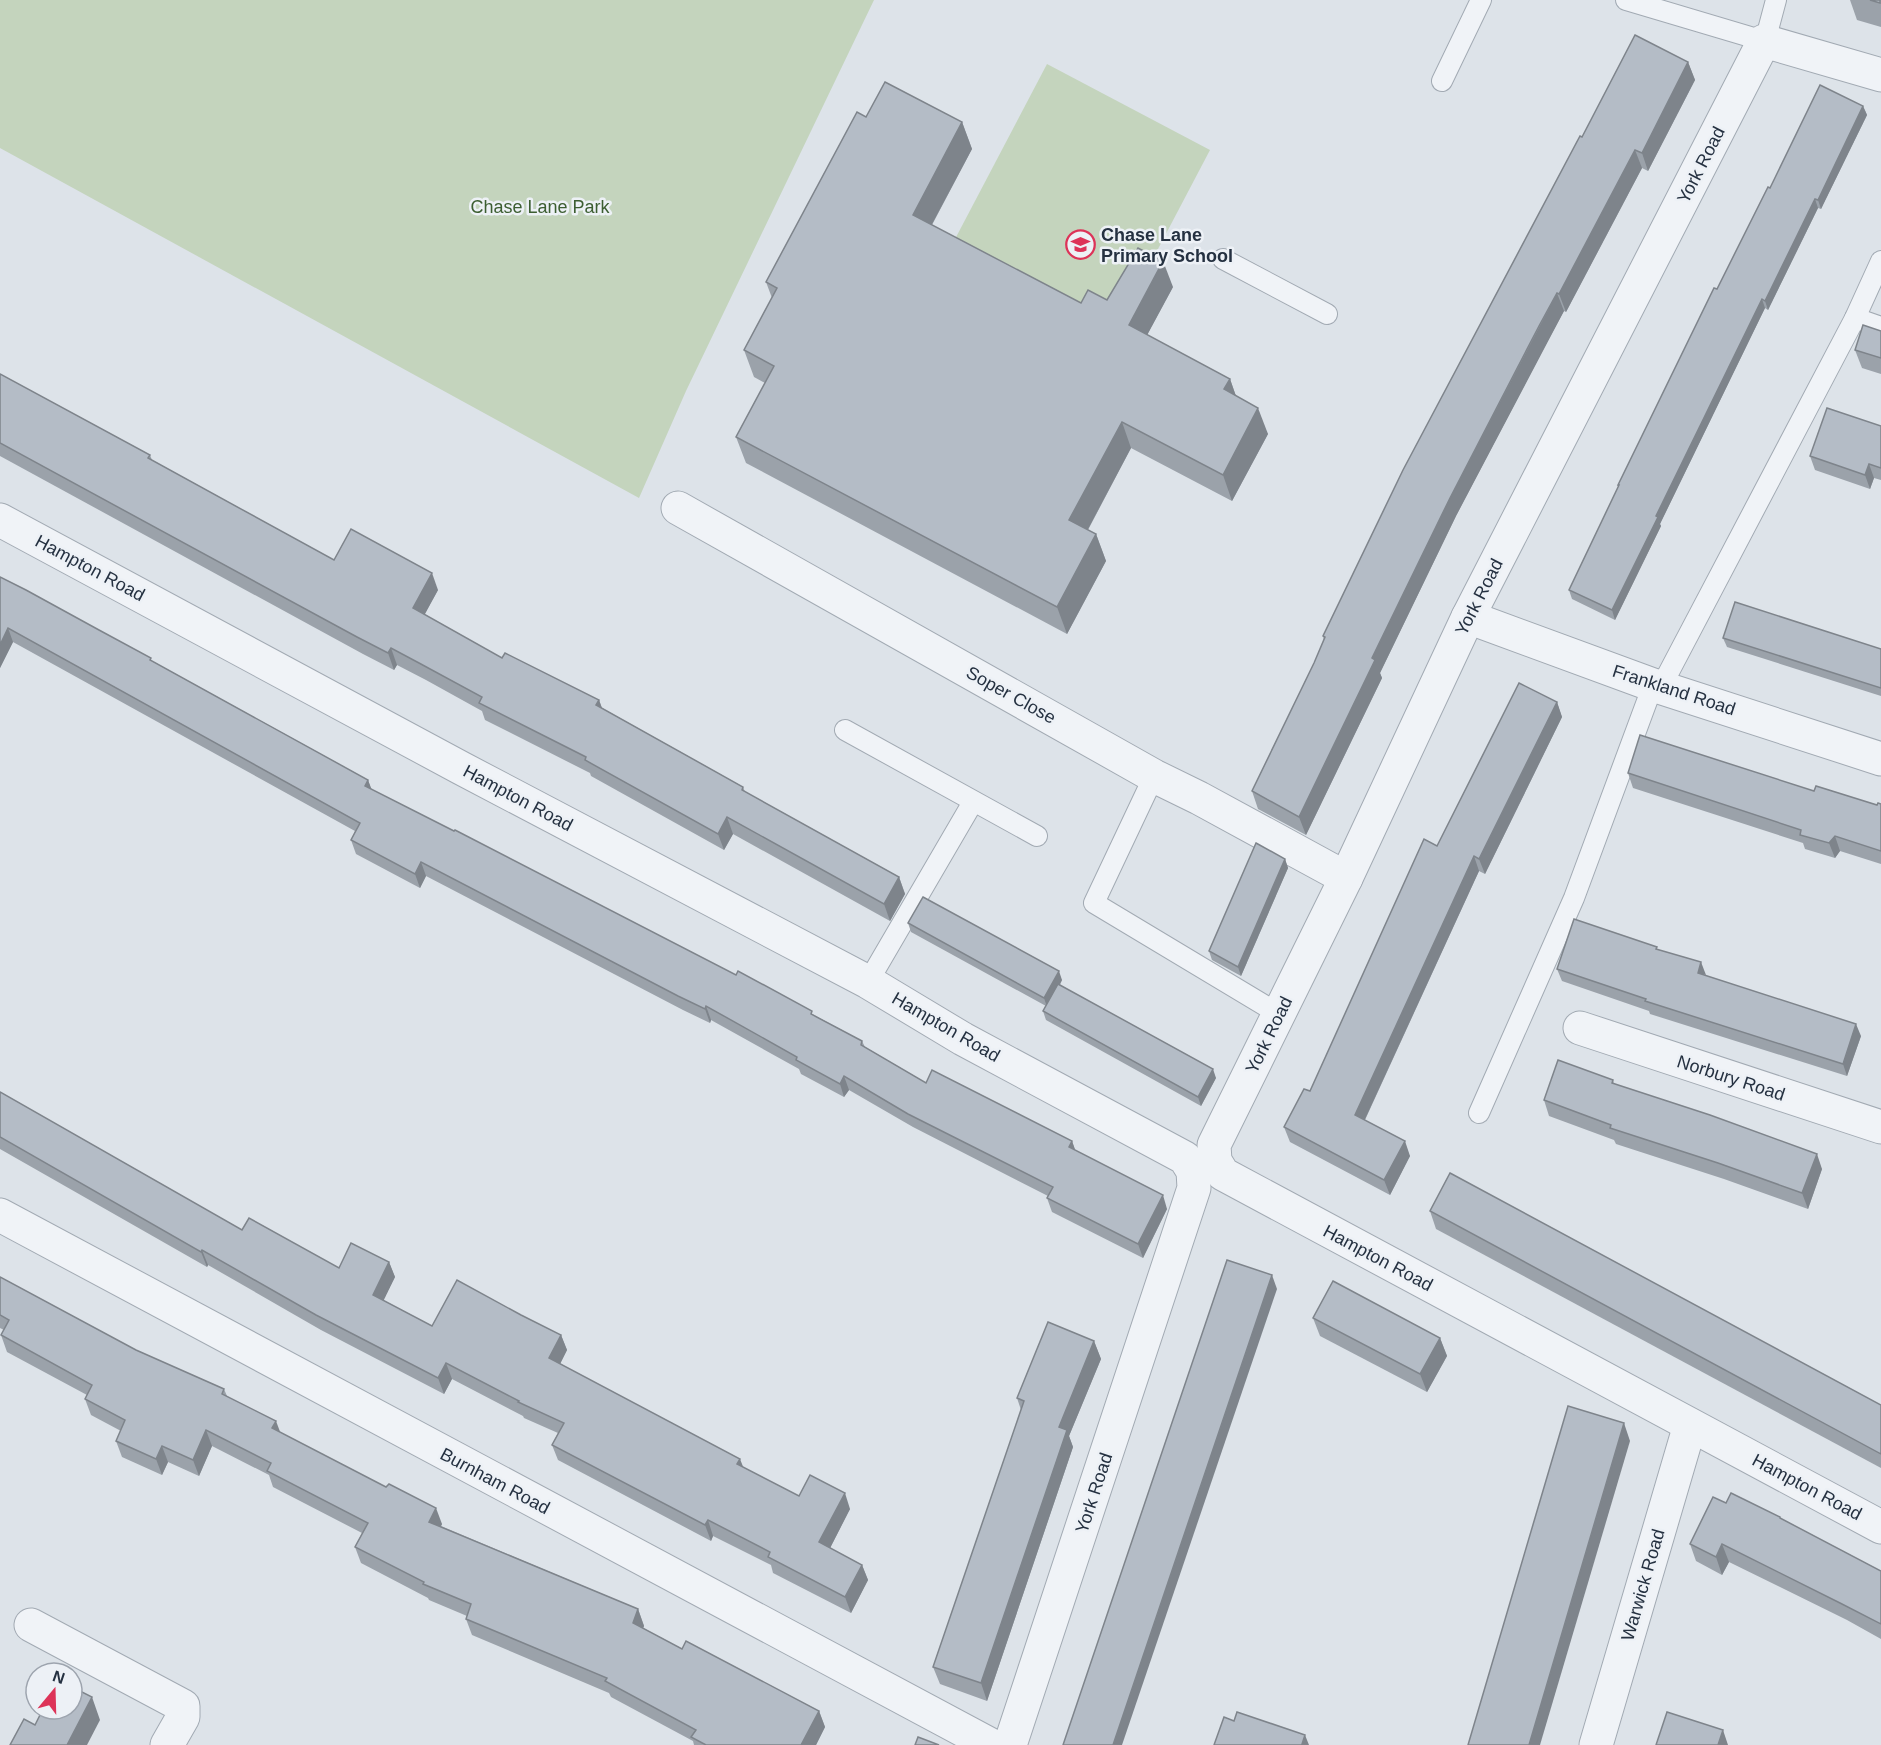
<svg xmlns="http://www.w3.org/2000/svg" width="1881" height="1745" font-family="Arial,sans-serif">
<rect width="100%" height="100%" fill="#dde3e9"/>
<!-- green -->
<g fill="#c4d4bd">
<polygon points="0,0 874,0 686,391 639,498 0,148"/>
<polygon points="1047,64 1210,150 1117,327 954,241"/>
</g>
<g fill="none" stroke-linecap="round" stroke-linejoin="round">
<defs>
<g id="lane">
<polyline points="1626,0 1764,41 1768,30 1776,0"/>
<polyline points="1442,81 1481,0"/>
<polyline points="1223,259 1327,314"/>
<polyline points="1855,318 1881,327"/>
<polyline points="1661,687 1855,318 1881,261"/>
<polyline points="845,730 1037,836"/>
<polyline points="1154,776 1094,903 1279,1014"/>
<polyline points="868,982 973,802"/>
<polyline points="1479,1113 1574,898 1653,685"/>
</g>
<g id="street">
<polyline points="1881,75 1764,41 1468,617 1346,878 1214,1145 1215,1161 1223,1174 1881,1527"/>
<polyline points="678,508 1154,776 1199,798 1346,878"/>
<polyline points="0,520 461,768 868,982 963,1039 1185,1158 1193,1171 1194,1188 1010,1745"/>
<polyline points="1468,617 1653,685 1881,759"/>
<polyline points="1580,1028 1881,1127"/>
<polyline points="0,1215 991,1745"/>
<polyline points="31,1625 183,1706 183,1717 167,1745"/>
<polyline points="1596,1745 1690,1425"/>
</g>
</defs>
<!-- lane casing -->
<use href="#lane" stroke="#a2aab3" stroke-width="22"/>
<!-- street casing -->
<use href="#street" stroke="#a2aab3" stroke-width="35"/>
<!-- lane -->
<use href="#lane" stroke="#f0f3f7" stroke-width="20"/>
<!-- street -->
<use href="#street" stroke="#f0f3f7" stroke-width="33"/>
</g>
<!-- wall -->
<g fill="#9ba2aa">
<polygon points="1850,0 1881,0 1881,27 1857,20"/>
<polygon points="1688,62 1695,80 1648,171 1642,168 1566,312 1564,311 1546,344 1456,516 1380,673 1382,678 1306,835 1258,809 1252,791 1314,663 1324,640 1323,636 1582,137"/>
<polygon points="1863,106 1867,115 1821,209 1818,208 1768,310 1765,308 1660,524 1661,526 1615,620 1572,599 1569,590 1619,487 1618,485 1770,188"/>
<polygon points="866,117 962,122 972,149 932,225 1081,303 1107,300 1173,287 1147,335 1230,379 1236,396 1268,434 1232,501 1131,448 1088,530 1096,534 1106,561 1067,634 746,463 736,437 765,383 754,377 744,350 772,298 766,282"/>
<polygon points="1881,331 1881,374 1862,368 1855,350"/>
<polygon points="0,374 150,455 152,460 334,560 438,590 424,615 502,658 599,700 602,708 743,787 745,792 899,877 905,894 890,921 733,834 724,850 591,776 590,773 485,720 482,711 426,680 397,665 394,670 363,654 0,456"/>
<polygon points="1881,426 1881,480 1874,478 1870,489 1815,470 1810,456"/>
<polygon points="0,577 368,780 371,789 814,1015 862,1041 865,1047 926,1083 1072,1141 1075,1150 1167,1209 1143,1258 1052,1212 1047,1198 1048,1196 913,1127 849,1090 844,1097 801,1074 799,1069 711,1020 710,1023 683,1010 426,876 420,888 356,854 351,840 355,831 13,642 0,668"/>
<polygon points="1723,638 1881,649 1881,696 1727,647"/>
<polygon points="1557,702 1562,717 1485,874 1479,871 1365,1120 1410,1156 1390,1195 1290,1142 1284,1127 1310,1091"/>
<polygon points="1628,773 1814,791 1877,805 1881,804 1881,864 1840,851 1835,858 1805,849 1803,843 1633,788"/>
<polygon points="1285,859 1288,868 1241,976 1212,960 1209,951"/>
<polygon points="908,923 1062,980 1060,985 1216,1078 1201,1106 1046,1020 1043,1011 1046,1006 911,932"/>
<polygon points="1657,947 1657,949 1705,975 1861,1036 1847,1076 1650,1014 1649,1011 1562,981 1557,969"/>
<polygon points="1613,1080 1614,1084 1822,1169 1808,1209 1724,1179 1616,1144 1614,1140 1549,1116 1544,1100"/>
<polygon points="0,1092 242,1230 339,1268 389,1262 395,1277 383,1300 432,1326 521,1315 561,1335 567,1350 560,1364 743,1467 799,1496 850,1509 830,1548 862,1565 868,1580 851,1613 773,1573 771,1565 713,1536 711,1541 558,1460 552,1445 558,1433 524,1418 523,1416 452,1379 444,1394 321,1330 208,1265 207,1267 0,1149"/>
<polygon points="1430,1211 1881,1405 1881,1468 1436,1229"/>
<polygon points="0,1277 136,1350 224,1389 227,1396 280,1432 442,1524 441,1526 638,1609 644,1626 643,1628 682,1649 819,1711 825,1727 816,1745 694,1745 693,1741 611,1697 609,1693 472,1635 466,1619 467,1616 429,1600 428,1598 361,1563 355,1547 362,1533 273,1487 269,1475 212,1446 199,1476 168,1462 162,1475 122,1457 116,1441 121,1431 91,1415 85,1399 87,1395 7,1352 1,1335 4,1330 0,1328"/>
<polygon points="1313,1318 1440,1338 1447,1356 1427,1392 1320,1336"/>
<polygon points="1094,1341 1101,1359 1069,1436 1073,1447 987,1701 940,1684 933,1667 1021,1410 1017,1398"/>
<polygon points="1726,1503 1781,1519 1881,1571 1881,1639 1847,1620 1729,1562 1722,1575 1696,1561 1690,1544"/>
</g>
<!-- shaded-wall -->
<g fill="#7e848b">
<polygon points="1688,62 1695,80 1648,171 1642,153"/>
<polygon points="1863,106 1867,115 1821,209 1818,200"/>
<polygon points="962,122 972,149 923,241 913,215"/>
<polygon points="1635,150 1642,168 1566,312 1559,294"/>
<polygon points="1815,199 1818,208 1768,310 1765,301"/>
<polygon points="1163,261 1173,287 1138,352 1129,325"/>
<polygon points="1557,293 1564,311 1456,516 1380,673 1382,678 1306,835 1299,817 1372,658 1450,498"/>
<polygon points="1762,299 1765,308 1660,524 1661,526 1615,620 1612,610 1656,516"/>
<polygon points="1230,379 1239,405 1224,389"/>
<polygon points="1258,408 1268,434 1232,501 1223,475"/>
<polygon points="1122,422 1131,448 1079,546 1069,520"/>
<polygon points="1869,464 1874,478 1870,489 1865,475"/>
<polygon points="1096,534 1106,561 1067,634 1057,607"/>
<polygon points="432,573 438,590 419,625 413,608"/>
<polygon points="8,628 13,642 0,668 0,645"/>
<polygon points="391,648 397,665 394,670 388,653"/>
<polygon points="599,700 605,717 596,705"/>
<polygon points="1557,702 1562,717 1485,874 1479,859"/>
<polygon points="368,780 373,793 365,786"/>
<polygon points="727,817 733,834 724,850 718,834"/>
<polygon points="1835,836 1840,851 1835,858 1829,843"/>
<polygon points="1474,856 1479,871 1360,1130 1355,1115"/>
<polygon points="1285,859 1288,868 1241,976 1238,967"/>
<polygon points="421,862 426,876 420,888 415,874"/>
<polygon points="899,877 905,894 890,921 884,904"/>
<polygon points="1701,962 1706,975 1698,973"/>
<polygon points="1059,971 1062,980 1047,1007 1044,998"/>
<polygon points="706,1006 711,1020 710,1023 705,1009"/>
<polygon points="1856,1024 1861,1036 1847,1076 1843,1064"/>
<polygon points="1213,1069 1216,1078 1201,1106 1198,1097"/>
<polygon points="844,1076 849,1090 844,1097 840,1084"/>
<polygon points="1072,1141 1077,1155 1069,1147"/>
<polygon points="1405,1141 1410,1156 1390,1195 1384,1180"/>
<polygon points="1817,1154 1822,1169 1808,1209 1802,1193"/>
<polygon points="1163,1195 1167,1209 1143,1258 1138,1244"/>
<polygon points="202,1250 208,1265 207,1267 201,1252"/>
<polygon points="389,1262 395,1277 379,1310 373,1295"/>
<polygon points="1272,1275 1277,1289 1122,1745 1113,1745"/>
<polygon points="561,1335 567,1350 555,1374 549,1358"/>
<polygon points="1440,1338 1447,1356 1427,1392 1420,1374"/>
<polygon points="1094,1341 1101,1359 1069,1436 1073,1447 987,1701 981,1683 1059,1427"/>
<polygon points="446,1363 452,1379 444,1394 438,1378"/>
<polygon points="276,1421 282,1437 272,1428"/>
<polygon points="1624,1423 1630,1441 1540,1745 1529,1745"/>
<polygon points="206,1430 212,1446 199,1476 193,1460"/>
<polygon points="162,1446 168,1462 162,1475 156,1459"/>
<polygon points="740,1459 746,1474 737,1464"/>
<polygon points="845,1493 850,1509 825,1558 819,1542"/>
<polygon points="436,1508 442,1524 435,1538 429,1522"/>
<polygon points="708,1520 713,1536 711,1541 705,1525"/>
<polygon points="1722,1544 1729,1562 1722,1575 1716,1557"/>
<polygon points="862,1565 868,1580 851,1613 845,1597"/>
<polygon points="638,1609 644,1626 638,1639 633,1623"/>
<polygon points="92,1697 100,1720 87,1745 67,1745"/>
<polygon points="819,1711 825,1727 816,1745 801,1745"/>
<polygon points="1723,1730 1728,1745 1718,1745"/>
<polygon points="1305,1735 1309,1745 1302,1745"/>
</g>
<!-- building -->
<g fill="#b4bcc6" stroke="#7e848b" stroke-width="1.5">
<polygon points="1870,0 1880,0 1880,3"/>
<polygon points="1635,35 1688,62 1642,153 1635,150 1559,294 1557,293 1539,326 1450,498 1372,658 1375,660 1299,817 1252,791 1314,663 1325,637 1323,636 1403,470 1580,136 1582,137"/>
<polygon points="885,82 962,122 913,215 1081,303 1088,290 1107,300 1138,248 1163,261 1129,325 1230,379 1224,389 1258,408 1223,475 1122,422 1069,520 1096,534 1057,607 736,437 774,366 744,350 777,288 766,282 857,112 866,117"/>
<polygon points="1820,85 1863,106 1818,200 1815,199 1765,301 1762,299 1656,516 1658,517 1612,610 1569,590 1619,485 1618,485 1714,288 1717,289 1768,187 1770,188"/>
<polygon points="1863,325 1881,331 1881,358 1855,350"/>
<polygon points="0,374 150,455 148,458 334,560 351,529 432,573 413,608 502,658 505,653 599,700 596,705 743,787 742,790 899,877 884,904 727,817 718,834 585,760 586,757 479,703 482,697 419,663 391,648 388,653 357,637 0,443"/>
<polygon points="1827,408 1881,426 1881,468 1869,464 1865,475 1810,456"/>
<polygon points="0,577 26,590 99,630 151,658 150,660 368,780 365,786 454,831 455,830 736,975 738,971 812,1011 811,1014 862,1041 861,1045 926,1083 932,1070 1072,1141 1069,1147 1163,1195 1138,1244 1047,1198 1053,1187 908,1114 844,1076 840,1084 796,1060 797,1057 706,1006 705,1009 678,996 421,862 415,874 351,840 360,823 8,628 0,645"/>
<polygon points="1735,602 1881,649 1881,688 1723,638"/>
<polygon points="1519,683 1557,702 1479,859 1474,856 1355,1115 1405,1141 1384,1180 1284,1127 1304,1089 1310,1091 1424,839 1437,846"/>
<polygon points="1640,735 1814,791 1816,786 1877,805 1878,803 1881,804 1881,851 1835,836 1829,843 1800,835 1801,830 1628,773"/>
<polygon points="1256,843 1285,859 1238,967 1209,951"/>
<polygon points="923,897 1059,971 1044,998 908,923"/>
<polygon points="1574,919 1657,947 1656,949 1701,962 1698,973 1856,1024 1843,1064 1645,1001 1646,999 1557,969"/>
<polygon points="1058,984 1213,1069 1198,1097 1043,1011"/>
<polygon points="1558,1060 1613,1080 1612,1083 1710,1115 1817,1154 1802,1193 1718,1163 1610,1128 1611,1125 1544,1100"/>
<polygon points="0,1092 242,1230 249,1218 339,1268 351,1243 389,1262 373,1295 432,1326 457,1280 521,1315 561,1335 549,1358 740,1459 737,1464 799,1496 810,1475 845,1493 819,1542 862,1565 845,1597 768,1557 770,1552 708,1520 705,1525 552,1445 564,1423 518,1402 519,1401 446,1363 438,1378 316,1315 202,1250 201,1252 0,1137"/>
<polygon points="1450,1173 1881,1405 1881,1454 1430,1211"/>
<polygon points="1227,1260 1272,1275 1113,1745 1063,1745"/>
<polygon points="0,1277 136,1350 224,1389 222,1394 276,1421 272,1428 386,1487 389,1484 436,1508 429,1522 638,1609 633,1623 682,1649 686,1641 819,1711 801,1745 706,1745 691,1737 696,1730 605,1681 607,1678 466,1619 471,1604 423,1584 424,1582 355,1547 368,1523 267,1471 271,1463 206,1430 193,1460 162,1446 156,1459 116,1441 125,1420 85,1399 92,1385 1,1335 9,1320 0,1315"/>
<polygon points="1333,1281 1440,1338 1420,1374 1313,1318"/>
<polygon points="1048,1322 1094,1341 1059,1427 1067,1430 981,1683 933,1667 1024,1401 1017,1398"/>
<polygon points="1568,1406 1624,1423 1529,1745 1468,1745"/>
<polygon points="1731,1493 1780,1517 1780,1518 1881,1571 1881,1624 1840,1603 1722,1544 1716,1557 1690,1544 1713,1497 1726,1503"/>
<polygon points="72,1687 92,1697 67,1745 10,1745 24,1719 35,1725 43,1709 72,1709"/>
<polygon points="1237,1712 1305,1735 1302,1744 1304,1745 1214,1745 1224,1717 1234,1721"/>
<polygon points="1667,1712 1723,1730 1718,1745 1656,1745"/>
<polygon points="918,1737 939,1745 915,1745"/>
</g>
<!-- icons -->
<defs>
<symbol id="school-ring" viewBox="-11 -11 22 22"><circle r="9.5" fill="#edf1f6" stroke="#dd3358" stroke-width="1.5"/><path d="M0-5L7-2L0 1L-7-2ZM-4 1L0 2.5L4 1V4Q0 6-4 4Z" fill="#dd3358"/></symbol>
</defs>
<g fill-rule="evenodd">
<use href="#school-ring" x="1064" y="228" width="33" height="33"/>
</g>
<g text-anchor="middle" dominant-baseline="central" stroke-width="5" stroke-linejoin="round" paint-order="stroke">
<!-- street labels -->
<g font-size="18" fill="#253141" stroke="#edf1f6">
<text transform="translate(1701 165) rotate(-63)">York Road</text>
<text transform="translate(90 568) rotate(28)">Hampton Road</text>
<text transform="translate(1479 597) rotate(-63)">York Road</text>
<text transform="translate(1674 690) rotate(18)">Frankland Road</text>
<text transform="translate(1011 695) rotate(29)">Soper Close</text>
<text transform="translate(518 798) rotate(28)">Hampton Road</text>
<text transform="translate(946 1027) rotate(30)">Hampton Road</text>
<text transform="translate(1269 1035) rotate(-64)">York Road</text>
<text transform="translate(1731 1078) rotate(18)">Norbury Road</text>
<text transform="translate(1378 1258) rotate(28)">Hampton Road</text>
<text transform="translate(495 1481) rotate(28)">Burnham Road</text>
<text transform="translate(1807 1487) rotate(28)">Hampton Road</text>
<text transform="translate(1094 1493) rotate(-72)">York Road</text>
<text transform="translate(1643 1585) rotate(-74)">Warwick Road</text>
</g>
<!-- park labels -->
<g font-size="18" fill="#3c5e31" stroke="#edf1f6">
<text x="540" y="207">Chase Lane Park</text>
</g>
<!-- poi labels -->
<g font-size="18" font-weight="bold" fill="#253141" stroke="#edf1f6" text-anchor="start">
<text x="1101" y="235">Chase Lane<tspan x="1101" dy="21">Primary School</tspan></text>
</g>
</g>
<!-- north arrow -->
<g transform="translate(54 1691) rotate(19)"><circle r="28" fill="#edf1f6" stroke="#9da4ae" stroke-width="1.5"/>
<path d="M0-4.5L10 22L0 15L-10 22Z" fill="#dd3358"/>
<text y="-9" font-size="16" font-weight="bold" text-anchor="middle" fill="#253141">N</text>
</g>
</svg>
